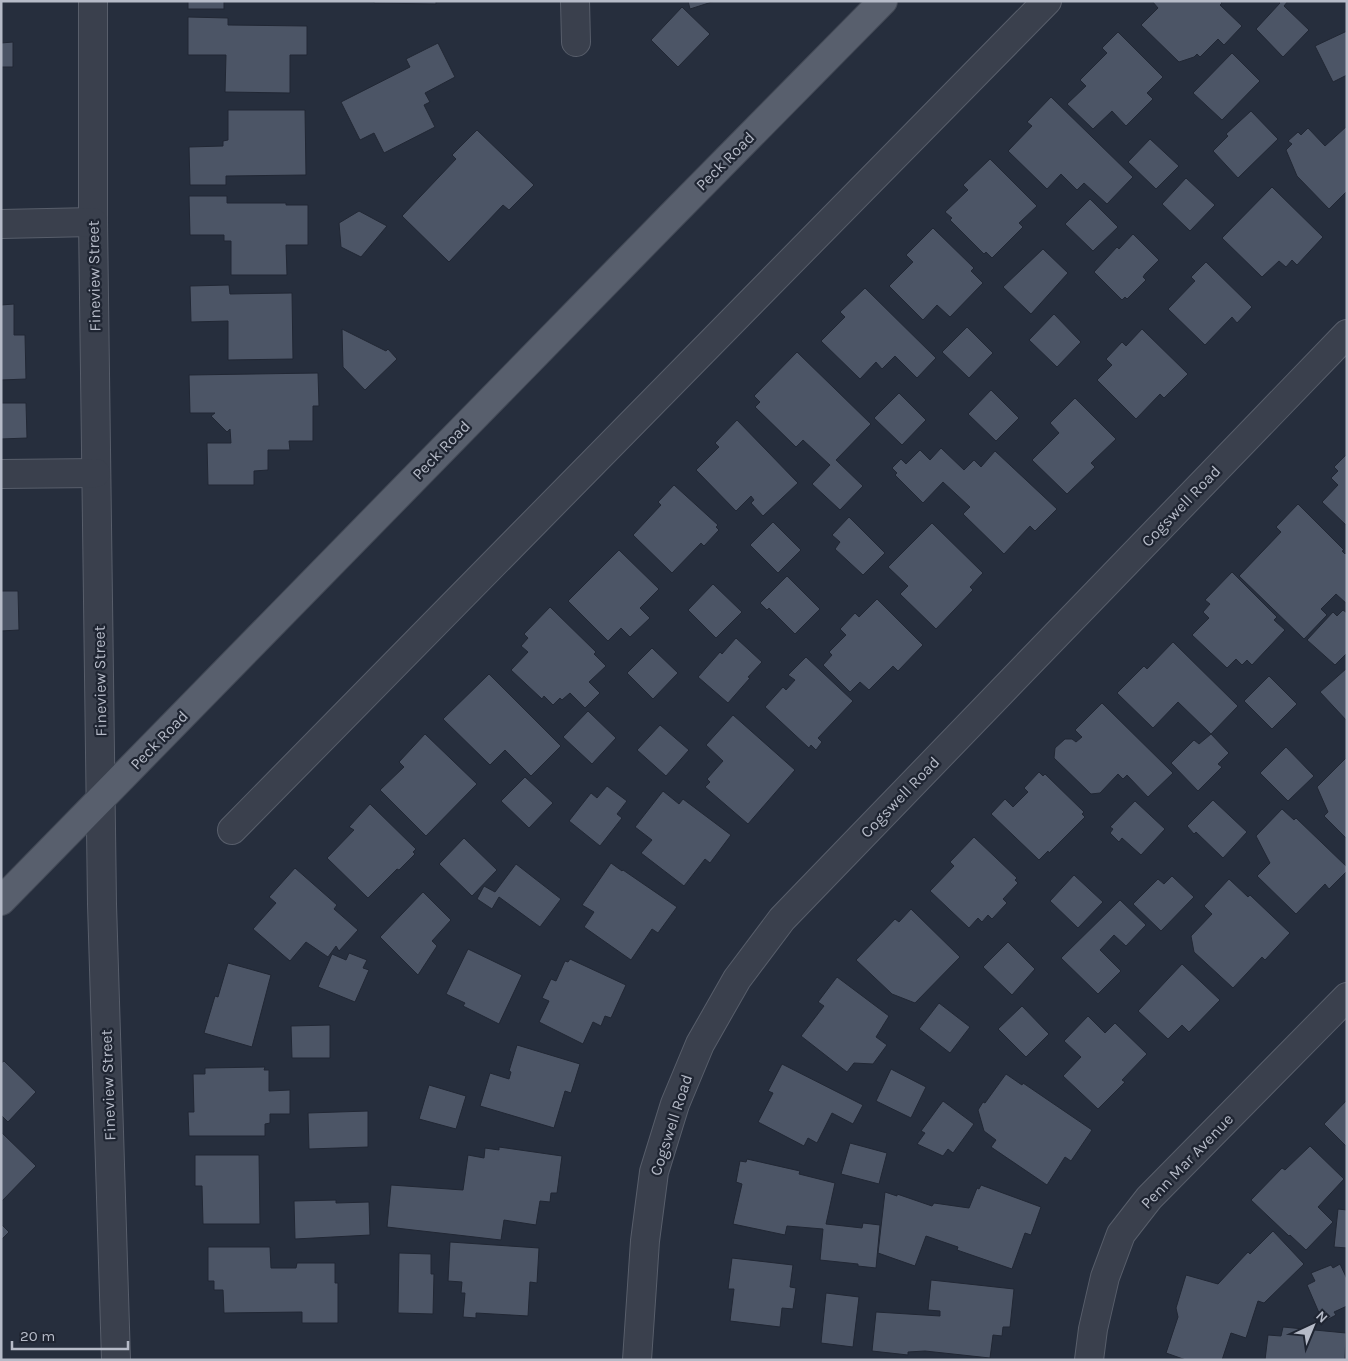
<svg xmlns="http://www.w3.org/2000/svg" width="1348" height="1361" font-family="Karla,sans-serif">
<rect width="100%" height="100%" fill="#262e3d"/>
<!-- building -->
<g fill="#4c5566" stroke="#212734">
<rect x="188" y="1" width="36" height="8"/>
<polygon points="374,1 436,1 436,4 374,3"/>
<polygon points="688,1 715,1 690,9"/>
<polygon points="1220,1 1222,3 1220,5 1242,26 1224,45 1218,39 1200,57 1197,54 1194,57 1179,62 1141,25 1158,8 1152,1"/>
<polygon points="1278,1 1288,1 1284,6 1309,30 1283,57 1256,29 1280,3"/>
<polygon points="682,7 710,34 678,67 651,40"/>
<polygon points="188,17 228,18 228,25 307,26 307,55 290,55 290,93 225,92 226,55 188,55"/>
<polygon points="1347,31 1347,75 1333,82 1315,46"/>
<polygon points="1118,32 1163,77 1147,93 1153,99 1126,126 1112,111 1093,129 1067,104 1086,86 1080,80 1107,53 1102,48"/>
<polygon points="13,42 13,67 1,67 1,43"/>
<polygon points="438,43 455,77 425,93 430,102 424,105 435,127 384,153 374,133 360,140 341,102 410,67 406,59"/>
<polygon points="1232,53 1260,81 1222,120 1193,93"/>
<polygon points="1051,97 1133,177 1107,204 1084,183 1077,190 1061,174 1047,189 1008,151 1032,126 1027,122"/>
<polygon points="228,110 305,110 306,175 226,176 226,185 190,185 189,147 223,146 223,141 228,140"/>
<polygon points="1251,111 1278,139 1238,178 1213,151 1228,136 1226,134"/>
<polygon points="1347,126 1347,191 1329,209 1297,176 1286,150 1292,144 1288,141 1298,132 1301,135 1308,128 1325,146"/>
<polygon points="477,130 534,185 509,210 503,205 449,262 402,216 456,159 452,155"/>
<polygon points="1150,139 1179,166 1156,189 1128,162"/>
<polygon points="990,159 1037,206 1019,223 1023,227 992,258 986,252 984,254 950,220 952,218 945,212 968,190 963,185"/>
<polygon points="1186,178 1215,205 1190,231 1162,204"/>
<polygon points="1272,187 1323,237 1297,265 1292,260 1286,267 1279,261 1262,277 1222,238"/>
<polygon points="189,196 227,196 227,203 286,203 286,205 308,205 308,245 286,245 287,275 231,275 231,241 224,241 224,235 190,235"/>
<polygon points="1090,199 1118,227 1093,251 1065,224"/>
<polygon points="359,211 387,226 361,257 341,247 339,223"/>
<polygon points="933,228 974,268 971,271 983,283 950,317 937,305 923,320 889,286 913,262 906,255"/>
<polygon points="1133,234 1159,260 1145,274 1143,277 1146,280 1127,299 1125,297 1122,300 1094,272 1117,247 1119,249"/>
<polygon points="1043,249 1068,273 1031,314 1003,287"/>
<polygon points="1206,262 1252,307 1237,323 1232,317 1205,345 1168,309 1195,281 1191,277"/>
<polygon points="229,285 230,294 292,293 293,359 228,360 228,321 191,322 190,286"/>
<polygon points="865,288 936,358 917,378 895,356 882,369 876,362 860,379 821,341 845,317 840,312"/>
<polygon points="14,304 14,335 25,335 26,379 1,380 1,305"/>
<polygon points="1054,314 1081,342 1057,367 1029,340"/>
<polygon points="967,327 993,353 969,378 942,352"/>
<polygon points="342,329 386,351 388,349 397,359 365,390 343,367"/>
<polygon points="1142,329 1188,374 1164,398 1160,394 1136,419 1097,380 1112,365 1106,359 1122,342 1126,346"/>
<polygon points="797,352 871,424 836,460 863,486 840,510 812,484 830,465 803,440 796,447 755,407 760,402 754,396"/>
<polygon points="318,373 319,406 313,406 313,441 289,441 290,450 268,450 268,470 254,471 254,485 208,485 207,443 231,443 230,429 227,432 211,416 215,413 190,413 189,375"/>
<polygon points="991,390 1019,418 996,441 968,414"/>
<polygon points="899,393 926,420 902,445 874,418"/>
<polygon points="1075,398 1116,439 1091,463 1095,467 1067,494 1032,460 1059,433 1050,423"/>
<polygon points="1,403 26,403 27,438 1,439"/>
<polygon points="737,420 798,483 763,516 751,503 754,500 751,496 736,511 696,470 719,447 715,443"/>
<polygon points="941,448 964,470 974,460 981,467 995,451 1057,509 1035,531 1030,526 1004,554 963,514 970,507 943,482 923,503 895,475 897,473 892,468 901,459 906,464 920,450 930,460"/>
<polygon points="1347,454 1347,526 1322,502 1338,485 1331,478 1338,471 1334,467"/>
<polygon points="674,485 718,525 716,527 719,530 704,546 701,543 672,573 633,535 661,505 658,502"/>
<polygon points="1298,504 1344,550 1342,551 1345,554 1347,552 1347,604 1336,594 1321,609 1327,615 1304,639 1239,576 1281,532 1276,527"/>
<polygon points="849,517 885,553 863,575 835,549 840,542 832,535"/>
<polygon points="773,522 801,550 778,573 750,545"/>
<polygon points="932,523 983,573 970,587 973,590 936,629 900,594 908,586 888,567"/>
<polygon points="619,550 659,589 640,608 650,618 630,637 621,628 608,641 568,601"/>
<polygon points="1232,572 1277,617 1274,620 1285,630 1252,665 1247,660 1242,665 1236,659 1227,668 1192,635 1209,618 1203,612 1210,604 1205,600"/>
<polygon points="787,576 820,609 795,634 769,608 767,610 760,603"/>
<polygon points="713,584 742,612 716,638 688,610"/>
<polygon points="1,591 18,591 19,630 1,631"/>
<polygon points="877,599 923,645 898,671 893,666 869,690 860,682 850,692 823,665 832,655 829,652 846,635 840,629 855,613 859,617"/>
<polygon points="550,607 596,652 594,654 606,666 589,682 600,693 585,708 570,693 562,700 560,698 553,705 544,696 542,699 511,670 528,652 521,646 528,638 524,634"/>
<polygon points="1343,610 1347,613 1347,653 1335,665 1307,640 1333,612 1337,616"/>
<polygon points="736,638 762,662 748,677 750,678 728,703 698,677 720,652 722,654"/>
<polygon points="1173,642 1238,706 1211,734 1178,702 1153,728 1117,693 1144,666 1147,669"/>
<polygon points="652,648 678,673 653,699 627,673"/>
<polygon points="806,657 853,701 818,738 822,742 816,750 811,745 809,748 765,707 783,687 786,690 795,680 788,675"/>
<polygon points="1347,668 1347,721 1320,692"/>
<polygon points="489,674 561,746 531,776 505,750 490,765 443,719"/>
<polygon points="1269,676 1297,704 1272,729 1244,701"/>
<polygon points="1102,703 1173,773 1148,797 1127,775 1123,779 1118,774 1100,793 1091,794 1054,758 1055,748 1065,739 1072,739 1076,742 1082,737 1075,730"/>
<polygon points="588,711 616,738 592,764 563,737"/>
<polygon points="733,715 795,770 748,824 705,787 710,782 707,779 723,761 706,745"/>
<polygon points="660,725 689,750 666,776 637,750"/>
<polygon points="425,734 477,784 426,836 380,790 404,767 399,762"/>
<polygon points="1211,734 1229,753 1218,764 1222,767 1198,791 1171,763 1194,740 1199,744"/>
<polygon points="1286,747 1314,776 1288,801 1260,773"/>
<polygon points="1347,757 1347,839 1324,816 1328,812 1317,787"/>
<polygon points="1039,772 1043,776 1045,774 1084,812 1082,814 1085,817 1049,853 1048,851 1039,860 991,814 1005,799 1013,807 1028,792 1024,788"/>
<polygon points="525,777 553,803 529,828 501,801"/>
<polygon points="607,786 627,801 617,814 622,818 600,846 569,821 591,793 597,798"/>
<polygon points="663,791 679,804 683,799 731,835 710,863 705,859 684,886 641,853 652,840 635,827"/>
<polygon points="1213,800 1247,832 1223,858 1196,832 1194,834 1187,826"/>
<polygon points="1135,801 1165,829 1141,855 1122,838 1119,842 1110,833 1113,829 1110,827"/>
<polygon points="370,804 416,849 413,852 415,854 399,870 397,869 368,898 327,858 354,830 349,827"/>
<polygon points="1282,809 1294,820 1296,818 1347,867 1347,871 1329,889 1325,884 1296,914 1257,876 1270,863 1256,836"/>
<polygon points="974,837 1017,878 1015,880 1018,883 1003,899 1007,903 992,919 988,915 982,922 978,918 969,928 930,891 954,866 950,862"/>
<polygon points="464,838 497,870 472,896 439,864"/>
<polygon points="611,863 622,871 623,870 677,907 658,933 652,929 631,960 584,927 594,912 582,905"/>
<polygon points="516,864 561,899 540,927 499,897 492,909 477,899 484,886 495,892"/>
<polygon points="295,868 337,905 334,909 358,930 339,951 336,946 328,957 306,942 290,961 253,929 276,903 269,897"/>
<polygon points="1074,875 1103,902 1078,928 1050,901"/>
<polygon points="1172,876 1194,897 1161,931 1133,904 1158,879 1164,884"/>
<polygon points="1229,879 1248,897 1250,895 1290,933 1265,960 1262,957 1233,988 1194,952 1191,936 1212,914 1204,906"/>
<polygon points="423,892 451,920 432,941 437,946 418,975 380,937"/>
<polygon points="1120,900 1146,925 1126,946 1114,935 1100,950 1121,971 1098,994 1061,958"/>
<polygon points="911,909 960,957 915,1003 892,994 856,960 895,919 899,922"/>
<polygon points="1008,942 1035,969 1012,995 983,967"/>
<polygon points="468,949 522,975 499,1024 463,1006 465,1003 446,994"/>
<polygon points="349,953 367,960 363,968 369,970 355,1002 318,987 332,954 346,960"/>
<polygon points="570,959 626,985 611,1018 605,1016 601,1026 593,1022 583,1044 539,1022 549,1001 542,998 551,979 556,981 565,961 568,962"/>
<polygon points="228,963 271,975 252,1047 204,1033 215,996 218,997"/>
<polygon points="1182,964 1220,1000 1189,1032 1182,1025 1168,1039 1138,1011"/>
<polygon points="837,977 889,1016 876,1037 887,1045 873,1064 854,1063 847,1072 801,1036 824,1006 818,1002"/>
<polygon points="939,1003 970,1027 950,1053 919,1029"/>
<polygon points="1022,1006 1049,1034 1026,1057 998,1029"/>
<polygon points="1088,1016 1105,1033 1115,1023 1147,1054 1122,1080 1125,1082 1098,1109 1063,1076 1081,1057 1064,1041"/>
<polygon points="330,1025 330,1058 292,1058 291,1026"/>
<polygon points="517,1045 580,1064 571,1093 565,1091 554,1128 480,1106 490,1073 509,1079 511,1072 509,1071"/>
<polygon points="4,1061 36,1092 8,1122 1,1115 1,1063"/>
<polygon points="782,1064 863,1105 853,1124 832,1113 817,1143 808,1138 804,1146 758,1122 773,1093 768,1091"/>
<polygon points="265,1067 264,1070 269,1070 269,1091 290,1090 290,1114 270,1114 270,1123 265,1124 265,1136 189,1136 188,1112 194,1112 193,1074 205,1074 205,1068"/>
<polygon points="891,1069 926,1087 911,1118 876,1101"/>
<polygon points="1006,1074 1022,1085 1023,1083 1092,1130 1071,1161 1065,1157 1047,1185 991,1147 996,1140 984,1131 978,1110 983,1102 985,1103"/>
<polygon points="429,1085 466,1096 456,1129 419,1119"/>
<polygon points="1347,1100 1347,1147 1324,1124"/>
<polygon points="943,1101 974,1124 953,1153 948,1149 943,1156 917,1144 925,1133 921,1131"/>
<polygon points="368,1111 368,1147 309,1149 308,1113"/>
<polygon points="1,1132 36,1166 1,1202"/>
<polygon points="850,1143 887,1153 879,1184 841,1174"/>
<polygon points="1310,1146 1344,1179 1318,1207 1333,1222 1306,1250 1290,1235 1289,1236 1251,1200 1282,1168 1285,1170"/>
<polygon points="499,1147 562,1156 557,1193 551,1193 550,1202 540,1201 536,1225 504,1220 501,1240 387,1227 391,1185 463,1190 468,1155 484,1158 485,1148 499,1150"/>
<polygon points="195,1155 259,1155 260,1224 203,1224 202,1186 195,1186"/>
<polygon points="747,1159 800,1171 799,1174 835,1183 826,1224 862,1228 863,1223 880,1225 876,1268 858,1266 858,1264 820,1260 823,1229 787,1226 785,1235 733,1224 742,1184 736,1182 740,1161 746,1162"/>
<polygon points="981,1185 1041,1207 1031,1235 1025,1233 1012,1269 957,1250 958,1247 926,1236 915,1266 878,1253 885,1192 897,1196 897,1194 932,1206 934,1203 969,1208 977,1188 979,1189"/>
<polygon points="336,1200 336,1203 369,1202 370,1235 295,1239 294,1201"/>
<polygon points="1338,1209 1347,1210 1347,1248 1334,1247"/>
<polygon points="1,1224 9,1232 1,1240"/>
<polygon points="1273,1231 1304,1264 1264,1303 1258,1301 1246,1338 1231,1333 1222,1360 1186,1360 1166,1353 1178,1317 1176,1308 1186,1275 1218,1284 1248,1252 1250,1254"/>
<polygon points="450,1242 539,1248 537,1283 530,1282 528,1316 476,1313 476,1318 463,1317 465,1293 461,1293 462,1282 448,1281"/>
<polygon points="208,1247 270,1247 271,1268 296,1268 297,1263 335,1263 335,1283 338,1283 338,1323 302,1323 302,1312 224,1313 223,1290 214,1290 214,1281 208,1281"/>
<polygon points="399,1253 431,1254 431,1274 434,1274 433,1314 398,1313"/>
<polygon points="732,1258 793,1265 790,1287 796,1288 793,1309 782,1308 780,1327 730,1321 734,1289 728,1289"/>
<polygon points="1340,1264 1347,1279 1347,1306 1334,1312 1336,1315 1323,1322 1307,1285 1315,1281 1311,1273 1331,1265 1333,1268"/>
<polygon points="931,1280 1014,1289 1010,1327 1003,1327 1002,1336 993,1335 990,1358 925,1351 908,1352 908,1355 872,1351 876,1312 940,1316 940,1311 928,1310"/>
<polygon points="826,1293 859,1297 853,1347 821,1343"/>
<polygon points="1283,1327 1346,1333 1345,1360 1265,1360 1268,1335 1281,1336"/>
</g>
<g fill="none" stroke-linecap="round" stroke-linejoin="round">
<defs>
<g id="minor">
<polyline points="93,1 93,222 102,904 116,1360"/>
<polyline points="575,1 576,42"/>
<polyline points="1,224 93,222"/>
<polyline points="1,474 96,473"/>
<polyline points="232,830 1047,1"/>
<polyline points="637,1360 645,1241 654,1172 675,1104 700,1044 737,979 782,919 1347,334"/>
<polyline points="1089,1360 1093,1329 1105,1277 1121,1234 1149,1198 1347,997"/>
</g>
<polyline id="major" points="1,901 670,217 883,1"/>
</defs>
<!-- minor casing -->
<use href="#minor" stroke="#585e6b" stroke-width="30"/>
<!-- major casing -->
<use href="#major" stroke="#434956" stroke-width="30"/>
<!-- minor -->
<use href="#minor" stroke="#3a404d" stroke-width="28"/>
<!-- major -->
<use href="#major" stroke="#585f6d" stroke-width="28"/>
</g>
<g text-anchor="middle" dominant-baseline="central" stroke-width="4.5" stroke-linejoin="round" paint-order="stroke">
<!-- street labels -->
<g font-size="16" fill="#b6bbc8" stroke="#1f2532">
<text transform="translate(725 161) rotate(-45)">Peck Road</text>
<text transform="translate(94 276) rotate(-91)">Fineview Street</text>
<text transform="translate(441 450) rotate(-46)">Peck Road</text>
<text transform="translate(1181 506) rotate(-46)">Cogswell Road</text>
<text transform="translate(100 681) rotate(-91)">Fineview Street</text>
<text transform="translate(159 740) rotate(-46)">Peck Road</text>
<text transform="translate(900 797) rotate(-46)">Cogswell Road</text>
<text transform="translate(108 1085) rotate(-92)">Fineview Street</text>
<text transform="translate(671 1125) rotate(-72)">Cogswell Road</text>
<text transform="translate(1187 1161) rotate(-46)">Penn Mar Avenue</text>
</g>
</g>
<!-- border -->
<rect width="1348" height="1361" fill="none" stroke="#b6bbc8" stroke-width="5"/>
<!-- north arrow -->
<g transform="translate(1313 1326) rotate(44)" stroke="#1f2532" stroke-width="4" paint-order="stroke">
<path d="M0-4L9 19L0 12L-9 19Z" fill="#b6bbc8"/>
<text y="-8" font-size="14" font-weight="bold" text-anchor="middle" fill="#b6bbc8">N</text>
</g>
<!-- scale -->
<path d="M12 1341v8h116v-8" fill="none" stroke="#b6bbc8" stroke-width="2.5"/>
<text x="20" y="1341" font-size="15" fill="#b6bbc8" stroke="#1f2532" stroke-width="4" paint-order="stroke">20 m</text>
</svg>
